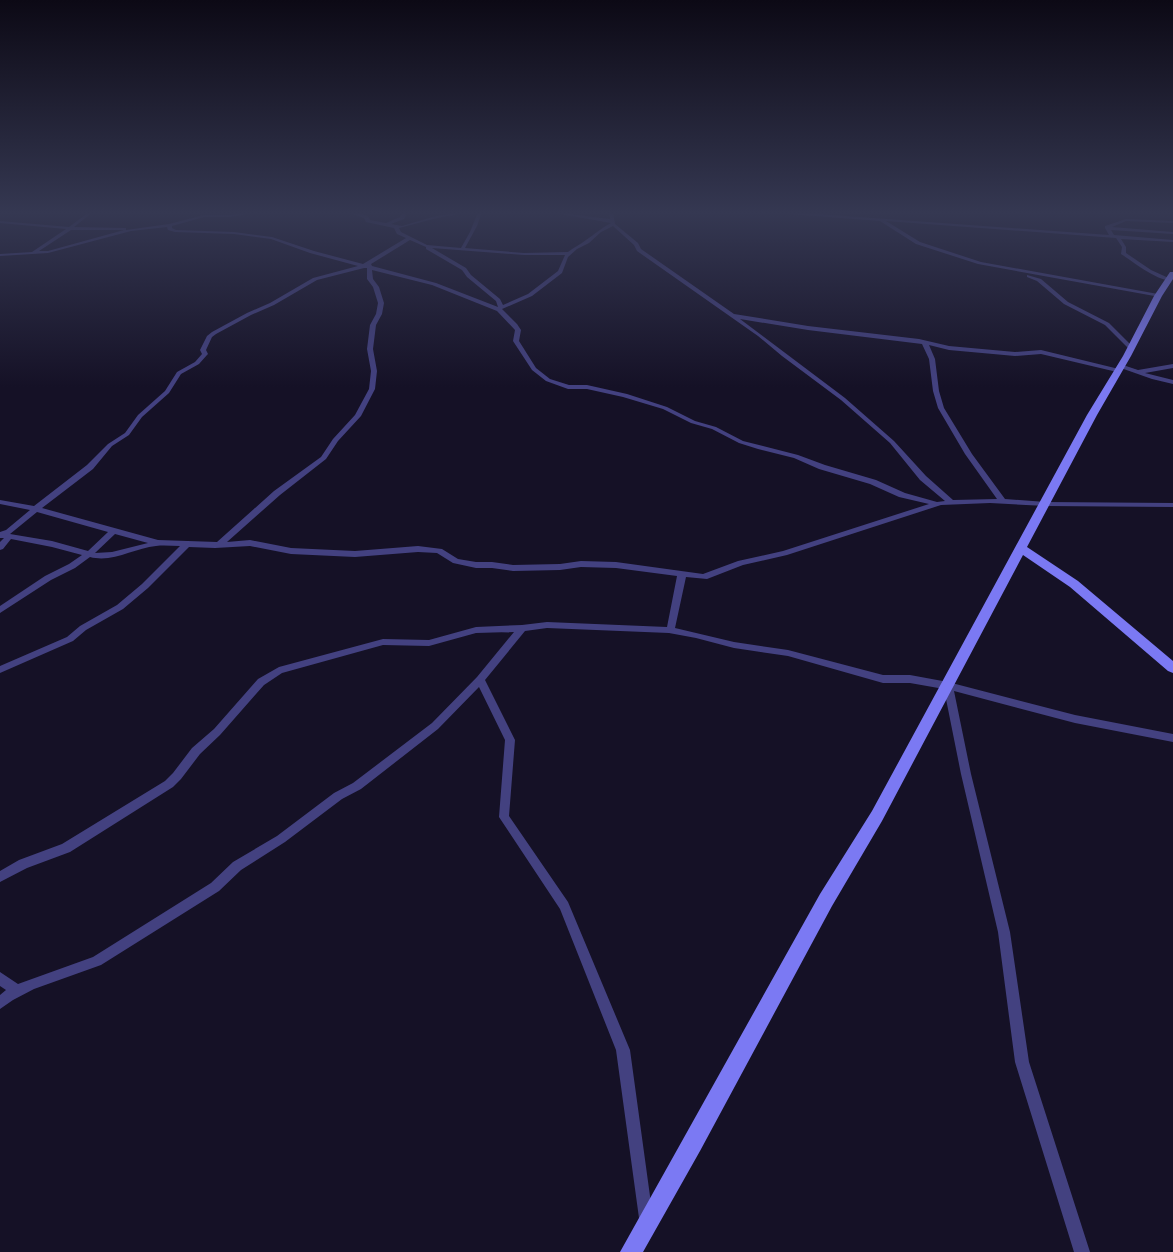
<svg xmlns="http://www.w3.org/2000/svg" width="1173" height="1252" font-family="'Varela Round',sans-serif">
<rect width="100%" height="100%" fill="#151126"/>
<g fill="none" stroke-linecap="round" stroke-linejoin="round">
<!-- street -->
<g fill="#434180" fill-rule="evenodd">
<path d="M89 212H93L74 227 124 228H126V230L169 224 204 215H230L254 212 252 213 230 217H204L172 226V228L176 230 234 232 272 237 314 251 363 264 406 238 397 234 394 228 366 222 364 218 350 213V212H355L368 216 370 220 386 223 400 217 403 212H407L404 219 391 224 402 226 436 216 466 212 464 213 437 218 399 228 401 232 427 245 461 248 470 232 478 212H482L477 226 465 248 524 253 568 252C574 247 580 245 586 240 595 234 600 229 611 223L555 213 553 212 610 219 609 212H613L615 224 638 243 641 249 734 314 808 326 919 339 949 346 1015 352 1041 350 1119 369 1120 370 1117 372 1041 354 1015 356 949 350 929 345 935 359 939 391 944 408 972 454 1005 499 1046 502 1173 503V507L1046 506 990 503 941 505 787 555 743 565 707 579 686 577 675 628 734 642 788 650 883 675H910L948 682 1075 715 1173 734V742L1075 723 954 691 971 774 1010 932 1029 1062 1090 1252H1074L1015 1062 998 932 961 774 944 689 910 683H883L788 656 734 648 696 638 669 633 547 628 525 631 485 680 515 740 509 816 568 902 630 1050 653 1218 651 1223 646 1225 641 1223 639 1218 616 1050 560 909 499 817 505 740 479 687 438 729 361 789 342 799 285 842 241 870 219 891 101 965 34 989 13 1000 0 1009V995L6 990 0 986V972L18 984 93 957 211 883 233 862 277 836 334 793 353 783 432 723 477 677 514 632 476 633 429 646 383 645 282 673 264 685 220 735 200 754 181 779 173 787 70 852 27 868 0 882V871L19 860 62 844 165 781 173 773 192 748 214 729 258 679 279 667 383 639 429 640 476 627 522 625 547 622 667 627 677 576 616 568 581 567 560 570 513 571 492 568H476L453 563 437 553 418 552 355 557 291 554 250 546 215 548 189 547 148 588 123 609 86 630 73 641 0 673V666L67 637 80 626 117 605 142 584 180 546C172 546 164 545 156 546 134 548 113 563 90 557L75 568 51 580 0 613V606L45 576 69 564 82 555 52 547 11 539 3 549 0 550V542L4 538H0V532L6 530 30 510 0 504V500L34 506 87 465 108 444 125 433 138 415 165 391 177 372 195 362 202 354 200 350 207 336 212 332 247 313 270 303 313 278 358 266 310 253 271 239 234 234 175 232 168 230 167 227 131 231 48 253 0 256V254L32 252 66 229 0 223V221L69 227ZM613 226 634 245 637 251 758 336 782 356 841 400 890 443 920 480 945 501 937 502 905 493 876 480 825 465 798 455 743 441 716 427 695 421 667 407 627 394 587 385H569L550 379 536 368 519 341 521 330 517 324 502 309 532 296 562 273 568 257 577 249 589 243 601 232ZM71 230H124L48 251H39ZM410 240 426 247V249L462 270 467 277 496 301 498 307 436 283 372 266 371 264ZM432 248 524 255H565L558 271 528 294 503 305 500 299 471 275 466 268ZM364 268H367V279L373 287 378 303 376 314 370 325 367 349 371 371 369 389 355 415 333 439 321 457 274 491 217 542 158 540 42 508 93 469 112 446 129 435 142 417 169 393 181 374 199 364 207 355 208 354 206 350 212 337 216 334 251 315 274 305 317 280ZM372 270 432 285 497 311 515 330 513 341 532 370 546 381 568 389H587L623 397 663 409 691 423 712 429 739 443 758 449 794 458 819 469 870 484 899 497 929 504 783 551 738 561 703 574 616 562 581 561 560 564 513 565 492 562H476L458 559 442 549 418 546 355 551 291 548 250 540 227 542 280 495 326 459 338 441 361 416 375 389 377 371 373 349 376 325 382 314 384 303 379 287 373 279ZM740 319 808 330 922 344 929 359 933 391 938 408 965 454 997 499 953 500 926 476 894 441 845 398ZM37 512 108 532 88 551 52 541 10 534ZM115 534 148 543 112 552 95 553Z"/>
<path d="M775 212H790L1109 235 1105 228V226L1126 219 1173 221V223L1126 221 1112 227 1173 232V234L1111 230 1114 235 1173 240V242L1121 239 1126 247V253L1151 270 1173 280C1161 284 1132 261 1121 254L1122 247 1116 238 886 221 920 242 981 262 1158 294 1161 296 1160 297 978 264 916 244 880 221 777 213Z"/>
<polygon points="1027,275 1041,279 1068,302 1109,323 1133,347 1133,349 1129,349 1105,325 1064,304 1037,281 1027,277"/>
<polygon points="1120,364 1138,370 1173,364 1173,368 1145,373 1173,380 1173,384 1152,379 1118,367 1117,366"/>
</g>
<!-- secondary -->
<polygon fill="#7b79f3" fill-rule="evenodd" points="1170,272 1173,272 1173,279 1162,296 1131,356 1097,415 1027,547 1078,581 1173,661 1173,673 1168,671 1070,587 1023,555 882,821 832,906 700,1151 643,1252 620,1252 820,894 872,811 1087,415 1123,356 1154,296"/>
</g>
<!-- sky -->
<linearGradient id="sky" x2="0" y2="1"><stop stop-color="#0c0915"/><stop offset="0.55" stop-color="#353852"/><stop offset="1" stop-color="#353852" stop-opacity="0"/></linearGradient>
<rect width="1173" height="387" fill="url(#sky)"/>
</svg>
